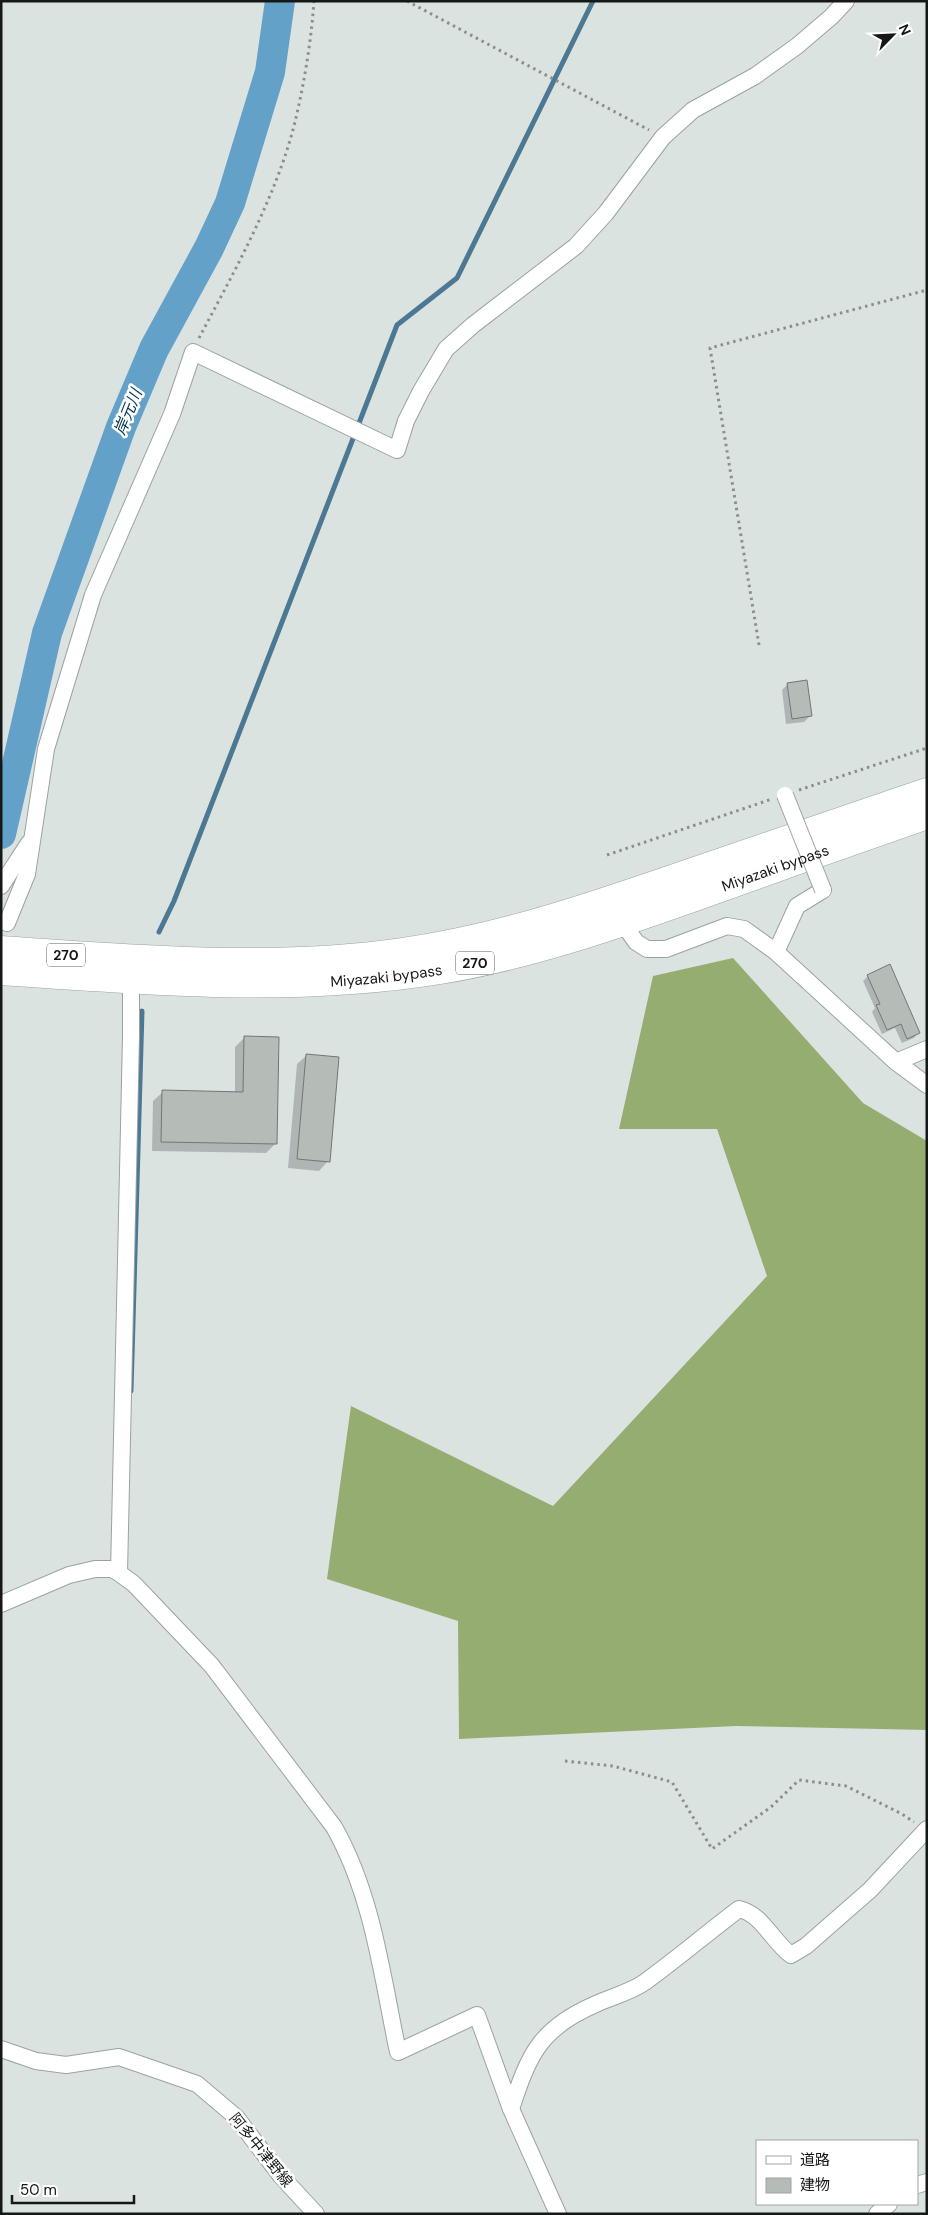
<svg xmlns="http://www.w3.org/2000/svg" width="928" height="2215" font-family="'DM Sans','Noto Sans JP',sans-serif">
<rect width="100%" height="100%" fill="#dbe3e1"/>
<!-- forest -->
<polygon fill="#96ad72" points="733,958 863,1103 927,1141 927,1730 736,1726 459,1739 458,1621 327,1579 351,1406 553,1506 767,1276 717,1129 619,1129 653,976"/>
<!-- shadow -->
<g fill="#0003">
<polygon points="788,684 810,716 804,722 786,724 782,690"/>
<polygon points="868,976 919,1032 914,1038 902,1043 895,1028 882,1034 872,1012 875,1008 863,981"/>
<polygon points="245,1037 276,1143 266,1153 152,1151 153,1101 163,1092 235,1093 235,1047"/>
<polygon points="307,1055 328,1161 319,1171 288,1168 297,1064"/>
</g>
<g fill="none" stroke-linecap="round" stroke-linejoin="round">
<!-- stream -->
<g stroke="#4c7893" stroke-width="5">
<polyline points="159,932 174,901 397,325 457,278 593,1"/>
<polyline points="131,1391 142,1011"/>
</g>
<!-- river -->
<polyline stroke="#64a1c8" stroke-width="30" points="1,834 47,633 121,427 154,349 209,248 230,203 270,72 280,1"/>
</g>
<!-- building -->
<g fill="#b5bbb6" stroke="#727773">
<polygon points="807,680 812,716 792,719 787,683"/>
<polygon points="890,964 920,1033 907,1039 901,1024 887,1030 876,1005 880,1004 867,975"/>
<polygon points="244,1036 279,1037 277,1144 161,1142 162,1090 243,1092"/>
<polygon points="306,1054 339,1057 330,1162 297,1159"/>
</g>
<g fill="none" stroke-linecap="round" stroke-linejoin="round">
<defs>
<g id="street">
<polyline points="1,886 29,843"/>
<polyline points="622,922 636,942 647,949 666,949 727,926 744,929 776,952 896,1062 927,1085"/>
<polyline points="7,923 27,874 46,749 93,595 172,414 193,352 397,450 406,421 421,391 446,349 473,325 576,246 606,213 663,137 693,110 755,76 797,46 831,17 846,1"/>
<polyline points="776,952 797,906 823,890"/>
<polyline points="896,1062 927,1049"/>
<polyline points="119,1573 131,1037 131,971"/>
<path d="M1 1604 69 1575 95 1569H112L119 1573 134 1584 212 1666 334 1827C373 1896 382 1976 398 2052L477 2015 511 2109 558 2214"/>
<polyline points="1,2049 36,2061 66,2065 119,2057 197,2084 236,2117 281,2176 316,2214"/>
<path d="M511 2109C529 2054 540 2028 596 2004 611 1997 631 1992 645 1982 677 1959 707 1933 739 1909 762 1914 772 1941 791 1955L806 1946 870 1890 927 1829"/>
<polyline points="917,2185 927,2182"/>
<polyline points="877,2214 889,2204"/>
</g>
<g id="highway">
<path d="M1 950C135 959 269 971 402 952 497 939 588 908 678 877 761 849 844 820 927 792"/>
<path id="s1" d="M1 971C150 981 292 994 440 970 526 956 610 927 692 898 770 870 849 842 927 815"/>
</g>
</defs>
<!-- street casing -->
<use href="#street" stroke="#9ba3a1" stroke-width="18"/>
<!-- highway casing -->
<use href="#highway" stroke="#9ba3a1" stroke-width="29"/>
<!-- path -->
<g stroke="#898f8e" stroke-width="3" stroke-dasharray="2.5 4" stroke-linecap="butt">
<polyline points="407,1 649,130"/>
<path d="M199 338C234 272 275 199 294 126 304 85 311 43 314 1"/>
<polyline points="759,645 710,348 927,290"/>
<polyline points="799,790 927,748"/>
<polyline points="607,855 772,799"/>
<polyline points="565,1761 613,1766 672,1782 712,1849 771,1807 799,1780 846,1786 902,1814 914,1822"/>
</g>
<!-- street -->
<use href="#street" stroke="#fff" stroke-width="16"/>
<!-- highway -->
<use href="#highway" stroke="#fff" stroke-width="28"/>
<defs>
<polyline id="street-bridge" points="785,795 823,890"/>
</defs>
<!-- street-bridge casing -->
<use href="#street-bridge" stroke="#9ba3a1" stroke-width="18" stroke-linecap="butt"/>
<!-- street-bridge -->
<use href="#street-bridge" stroke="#fff" stroke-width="16"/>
</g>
<g text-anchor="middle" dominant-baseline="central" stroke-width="5" stroke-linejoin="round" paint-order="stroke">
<!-- shield labels -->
<g fill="#fff" stroke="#5b5d5d" stroke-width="1">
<rect x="47" y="943.5" width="38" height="23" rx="4"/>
<rect x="456" y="951.5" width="38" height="23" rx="4"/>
</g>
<g font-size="14" font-weight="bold" fill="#151817">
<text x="66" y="955">270</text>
<text x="475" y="963">270</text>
</g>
<!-- street labels -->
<g font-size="15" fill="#151817" stroke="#fff">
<text stroke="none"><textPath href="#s1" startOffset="791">Miyazaki bypass</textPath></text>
<text stroke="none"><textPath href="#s1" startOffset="386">Miyazaki bypass</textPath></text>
<text transform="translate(261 2150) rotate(51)">阿多中津野線</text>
</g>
<!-- water labels -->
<g font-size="16" font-style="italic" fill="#013752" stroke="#fff">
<text transform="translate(128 412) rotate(-68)">岸元川</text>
</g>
</g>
<!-- border -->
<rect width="928" height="2215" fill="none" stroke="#151817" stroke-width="5"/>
<!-- legend -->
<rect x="756" y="2140" width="162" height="65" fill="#ffffff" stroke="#a1a3a2"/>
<rect x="766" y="2156" width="25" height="8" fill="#ffffff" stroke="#a1a3a2"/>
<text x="800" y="2165" font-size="15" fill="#151817">道路</text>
<rect x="766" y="2178" width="25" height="15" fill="#b5bbb6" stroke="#a1a3a2"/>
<text x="800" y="2190" font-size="15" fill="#151817">建物</text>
<!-- north arrow -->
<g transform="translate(893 35) rotate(66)" stroke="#ffffff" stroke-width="4" paint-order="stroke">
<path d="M0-4L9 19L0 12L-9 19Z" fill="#151817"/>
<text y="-8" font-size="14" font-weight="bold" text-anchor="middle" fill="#151817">N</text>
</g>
<!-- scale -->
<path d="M12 2195v8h122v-8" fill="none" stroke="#151817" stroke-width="2.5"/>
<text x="20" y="2195" font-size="15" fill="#151817" stroke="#ffffff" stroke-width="4" paint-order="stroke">50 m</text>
</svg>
